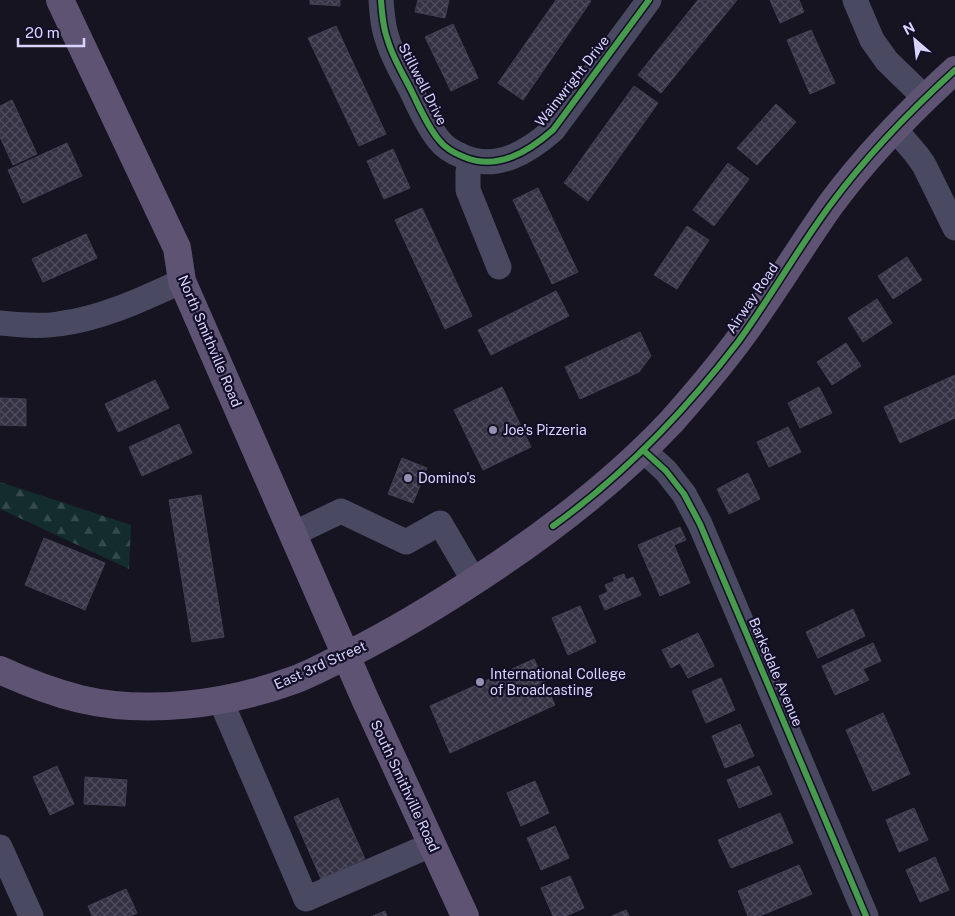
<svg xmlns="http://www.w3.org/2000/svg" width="955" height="916" font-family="'Public Sans',sans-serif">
<defs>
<pattern id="forest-firs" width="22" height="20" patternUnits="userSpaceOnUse" patternTransform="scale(1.25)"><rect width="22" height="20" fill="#132c2d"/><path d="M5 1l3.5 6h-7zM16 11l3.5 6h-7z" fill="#354a4c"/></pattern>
<pattern id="building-cross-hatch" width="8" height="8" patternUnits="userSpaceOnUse" patternTransform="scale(1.25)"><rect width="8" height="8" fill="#343243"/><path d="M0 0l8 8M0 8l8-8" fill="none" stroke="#514f5f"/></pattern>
</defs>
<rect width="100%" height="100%" fill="#161421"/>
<!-- forest -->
<polygon fill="url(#forest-firs)" points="0,482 131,525 129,569 0,509"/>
<!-- building -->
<g fill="url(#building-cross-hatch)" stroke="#433f54">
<polygon points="310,0 340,0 340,6 310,4"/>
<polygon points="418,0 449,0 445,18 415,12"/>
<polygon points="556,0 589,0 591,1 523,100 498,83"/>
<polygon points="698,0 737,0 661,93 638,75"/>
<polygon points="770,0 799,0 804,12 780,23"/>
<polygon points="453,24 478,78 451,91 425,37"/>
<polygon points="336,26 386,134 359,146 308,38"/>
<polygon points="811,30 835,83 810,94 787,40"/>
<polygon points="634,86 658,103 588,201 564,183"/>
<polygon points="12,100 37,154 13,165 0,137 0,106"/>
<polygon points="776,104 796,122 757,165 737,148"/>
<polygon points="67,143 82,176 23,203 8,170"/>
<polygon points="393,149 410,188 384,199 367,161"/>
<polygon points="728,163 749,179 714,226 693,210"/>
<polygon points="538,188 578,272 552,284 513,200"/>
<polygon points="422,208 472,316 445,329 395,220"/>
<polygon points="687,226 709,240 677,289 654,275"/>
<polygon points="86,234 97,258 43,282 32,259"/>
<polygon points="907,257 922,280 893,299 878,276"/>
<polygon points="556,291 569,316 491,355 478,330"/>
<polygon points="877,299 892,323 863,342 848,318"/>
<polygon points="640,332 651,356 639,372 580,399 565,367"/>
<polygon points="846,343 861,366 832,385 817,362"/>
<polygon points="955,375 955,418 900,443 884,407"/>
<polygon points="155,380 169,408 118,432 105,404"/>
<polygon points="502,387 531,447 483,470 454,410"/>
<polygon points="819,387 832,413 800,428 788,403"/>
<polygon points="0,398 26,399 26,426 0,425"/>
<polygon points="179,424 192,453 142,476 129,447"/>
<polygon points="788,427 801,452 769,467 757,442"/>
<polygon points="402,458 427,468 413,503 388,494"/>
<polygon points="748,473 760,499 729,514 717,489"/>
<polygon points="201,495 224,637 192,642 169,500"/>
<polygon points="680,527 686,540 674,545 690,583 660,596 638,545"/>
<polygon points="44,538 105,563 85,610 25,585"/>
<polygon points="624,574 626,580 633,577 641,595 605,610 599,596 608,592 605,585 615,581 613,578"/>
<polygon points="580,606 596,642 568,655 552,618"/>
<polygon points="853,609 865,636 818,658 806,632"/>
<polygon points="698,633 714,666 688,678 680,663 671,668 662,650"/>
<polygon points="873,643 881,661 863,669 869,680 835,695 822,666"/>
<polygon points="534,659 555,705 450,753 430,706"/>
<polygon points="721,678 735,710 706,723 692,691"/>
<polygon points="883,713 910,774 873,791 846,730"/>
<polygon points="740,724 754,756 725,768 712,736"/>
<polygon points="57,766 74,804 50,815 33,777"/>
<polygon points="759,766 772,794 739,808 727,780"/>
<polygon points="85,777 127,780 125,806 84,804"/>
<polygon points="535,781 549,813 521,826 507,793"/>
<polygon points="338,798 365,859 321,879 294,817"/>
<polygon points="914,808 928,840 899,852 886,820"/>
<polygon points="780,813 793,843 731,868 718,840"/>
<polygon points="555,826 569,858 541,870 527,838"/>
<polygon points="935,857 949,890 920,902 906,870"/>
<polygon points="799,865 812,894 760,916 748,916 738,891"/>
<polygon points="570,876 584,908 566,916 553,916 541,888"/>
<polygon points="126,889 137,913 131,916 92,916 88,906"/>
<polygon points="626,910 629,916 612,916"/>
<polygon points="385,911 387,916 373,916"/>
</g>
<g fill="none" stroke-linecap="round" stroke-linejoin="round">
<!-- minor -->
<g stroke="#4a4962" stroke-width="25">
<path d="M381 0C382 14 383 28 388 41 393 58 403 74 411 90 419 106 427 126 439 140 445 148 454 153 464 157 497 171 528 152 553 130L649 0"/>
<polyline points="855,0 872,40 887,61 925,98"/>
<polyline points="894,128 917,155 924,165 955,228"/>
<polyline points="471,160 468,172 468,190 499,267"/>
<path d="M0 323C19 325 39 327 58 324 101 319 143 299 182 281"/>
<polyline points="643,450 666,471 684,494 700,524 866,916"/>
<polyline points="293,534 341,511 406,542 440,523 474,581"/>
<polyline points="220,699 306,899 433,844"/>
<polyline points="0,847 31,916"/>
</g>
<!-- major -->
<g stroke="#5e5373" stroke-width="28">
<polyline points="60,0 177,248 182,281 365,699 465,916"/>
<path d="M0 670C26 682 52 692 80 699 147 715 227 704 291 681 306 676 321 668 335 661 381 639 425 613 468 585 541 538 612 485 672 421 694 396 718 368 738 341 771 297 799 249 831 204 867 155 910 111 955 70"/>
</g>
<defs>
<g id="cycleway">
<path d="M381 0C382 14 383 28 388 41 393 58 403 74 411 90 419 106 427 126 439 140 445 148 454 153 464 157 497 171 528 152 553 130L649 0"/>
<polyline points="643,450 666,471 684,494 700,524 866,916"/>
<path d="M553 526C624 475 685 411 738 342 771 297 798 248 831 204 868 154 910 111 955 70"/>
</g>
</defs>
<!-- cycleway casing -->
<use href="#cycleway" stroke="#130f26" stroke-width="9"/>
<!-- cycleway -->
<use href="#cycleway" stroke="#469c4c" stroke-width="6"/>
</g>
<!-- markers -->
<g fill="#9591b1" stroke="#130f26" stroke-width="2">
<circle cx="493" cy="430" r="5"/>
<circle cx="408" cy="478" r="5"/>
<circle cx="480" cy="682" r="5"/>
</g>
<g text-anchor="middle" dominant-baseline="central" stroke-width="4.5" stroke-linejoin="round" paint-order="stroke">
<!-- street labels -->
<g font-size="14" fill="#d9d4ff" stroke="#130f26">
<text transform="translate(572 81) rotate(-52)">Wainwright Drive</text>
<text transform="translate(423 84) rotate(63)">Stillwell Drive</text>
<text transform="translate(752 298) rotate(-56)">Airway Road</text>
<text transform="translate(210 341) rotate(67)">North Smithville Road</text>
<text transform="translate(320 665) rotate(-24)">East 3rd Street</text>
<text transform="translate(776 672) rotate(67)">Barksdale Avenue</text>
<text transform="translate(405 786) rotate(65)">South Smithville Road</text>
</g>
<!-- poi labels -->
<g font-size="14" fill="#d9d4ff" stroke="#130f26" text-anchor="start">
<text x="503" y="430">Joe's Pizzeria</text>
<text x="418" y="478">Domino's</text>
<text x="490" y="674">International College<tspan x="490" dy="16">of Broadcasting</tspan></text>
</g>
</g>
<!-- north arrow -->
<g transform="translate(915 40) rotate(332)" stroke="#130f26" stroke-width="4" paint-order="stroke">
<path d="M0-4L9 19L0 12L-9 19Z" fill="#d9d4ff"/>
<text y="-8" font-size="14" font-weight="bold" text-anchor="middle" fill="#d9d4ff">N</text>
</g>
<!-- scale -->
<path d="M18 38v8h66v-8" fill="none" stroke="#d9d4ff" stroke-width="2.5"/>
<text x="25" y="38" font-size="15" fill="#d9d4ff" stroke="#130f26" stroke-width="4" paint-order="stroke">20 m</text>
</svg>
